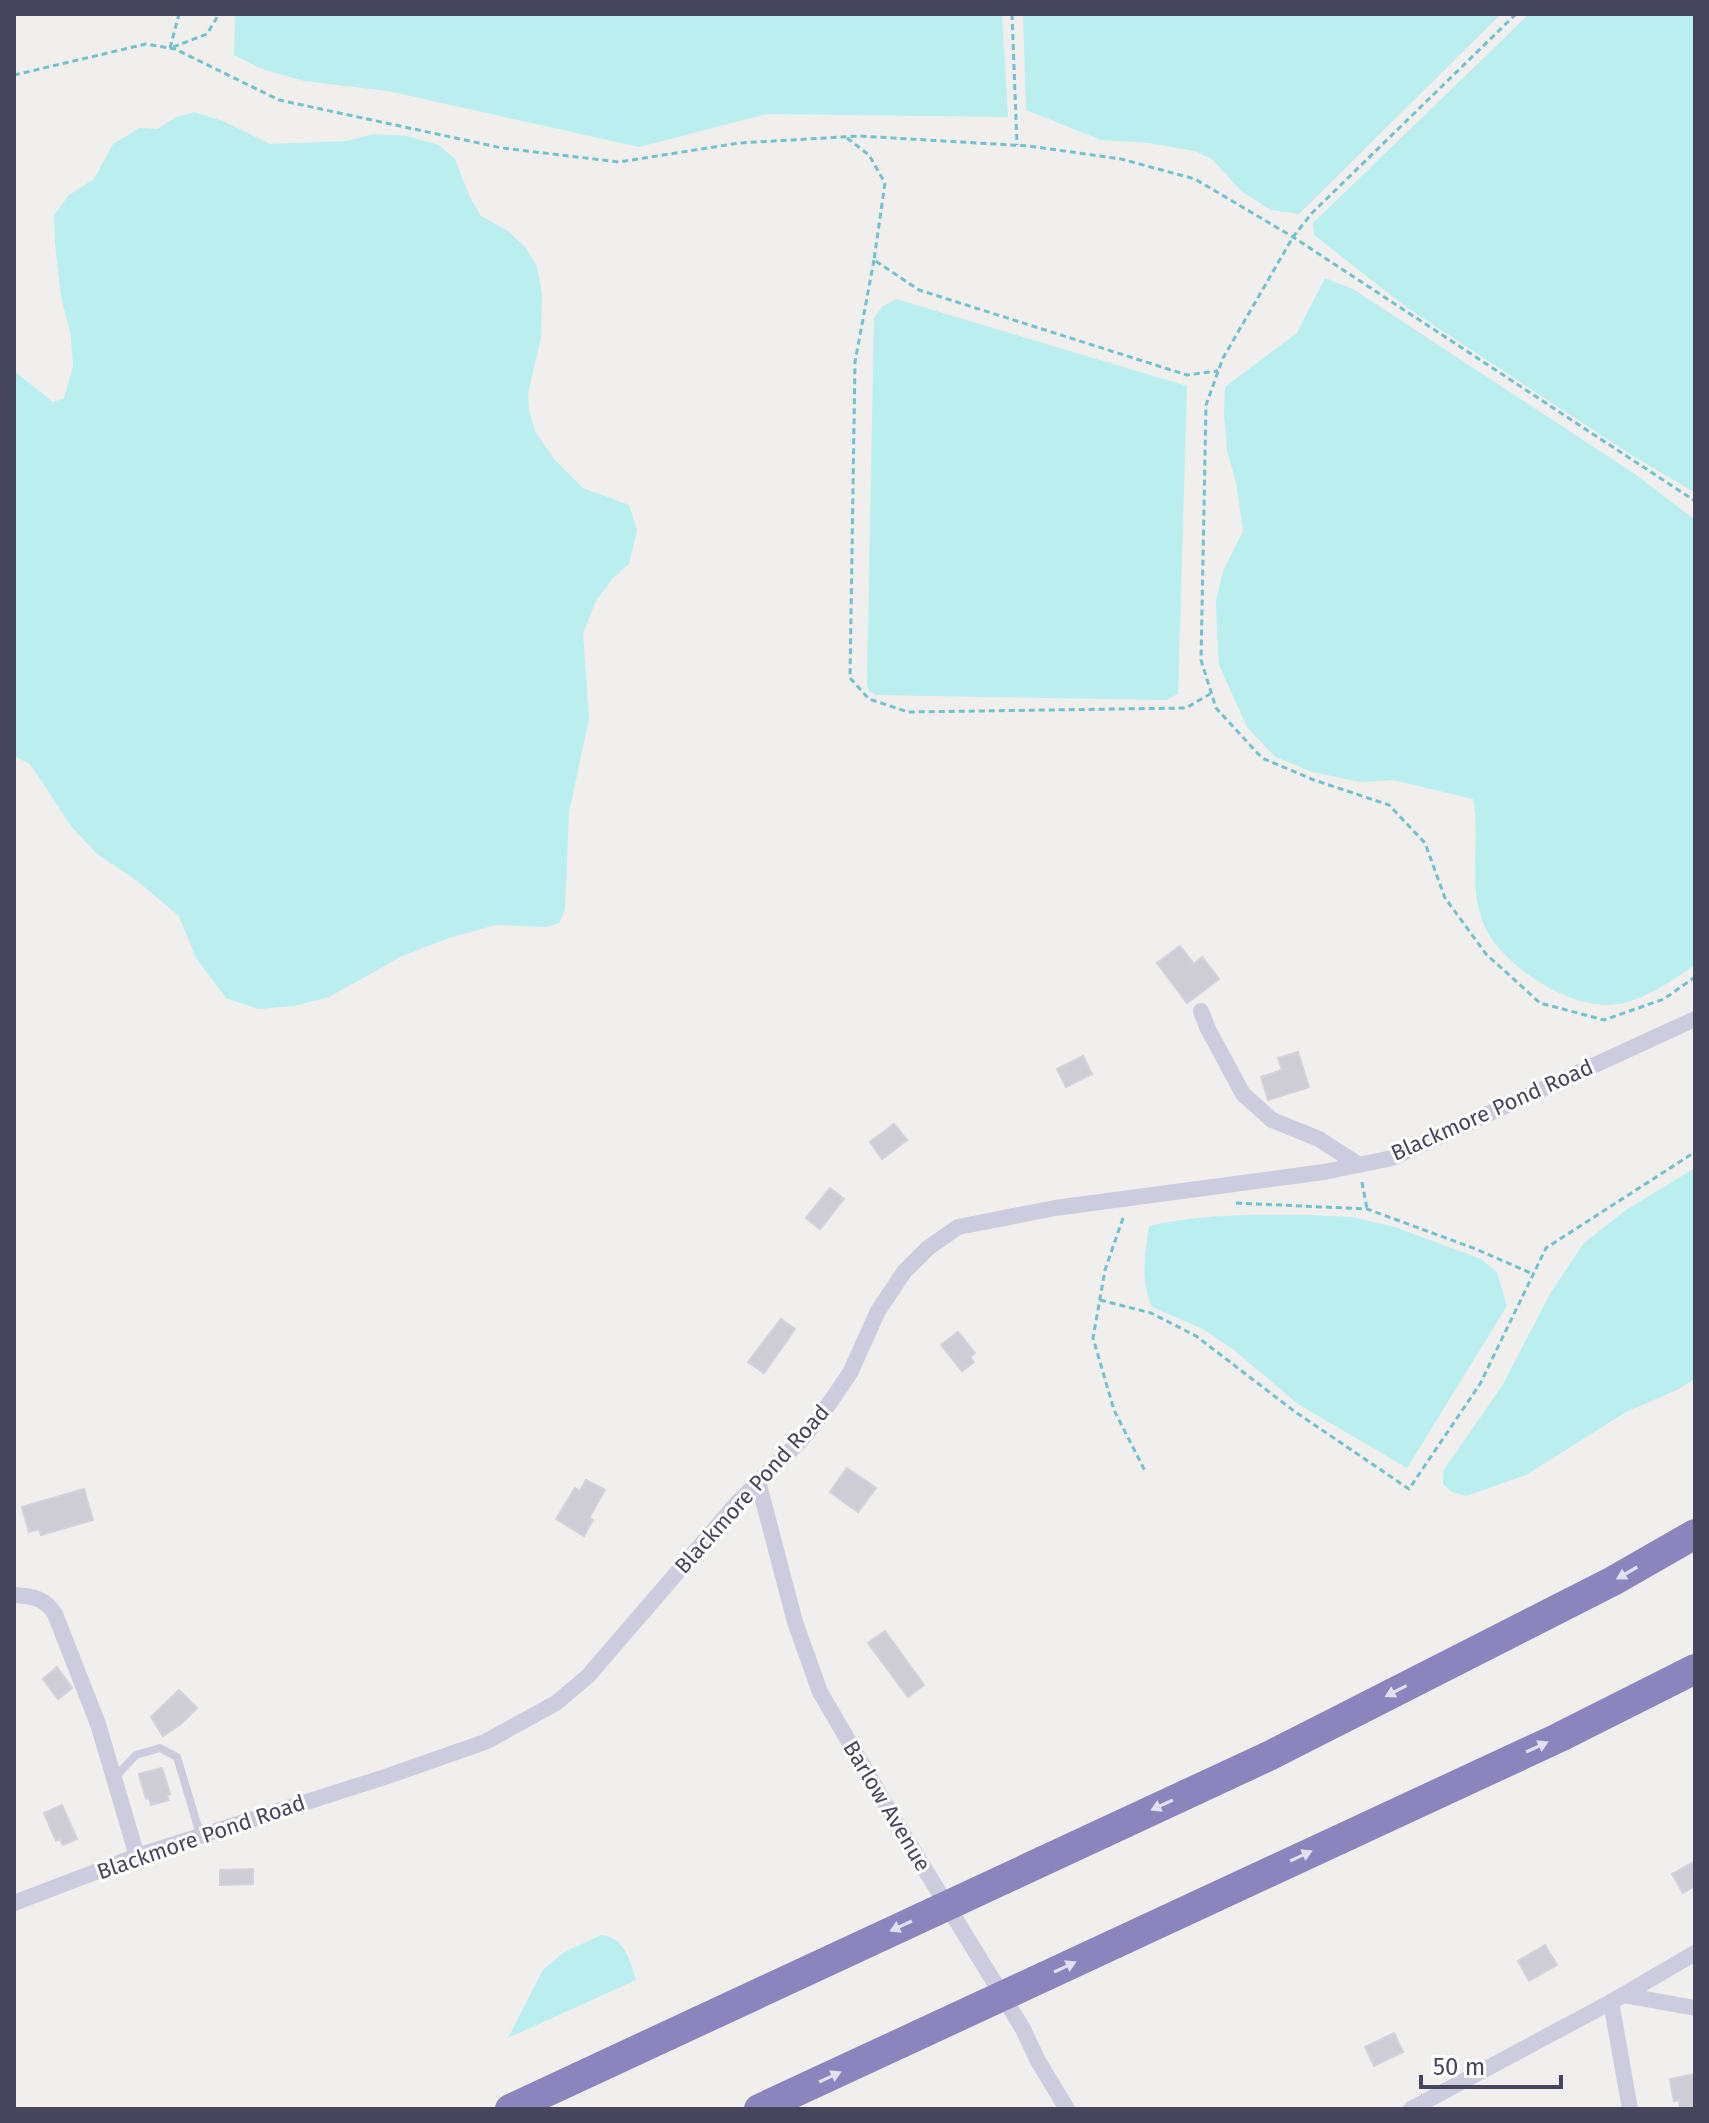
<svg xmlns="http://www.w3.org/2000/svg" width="1709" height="2123" font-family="'Fira Sans',sans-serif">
<rect width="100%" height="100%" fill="#f0efed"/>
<!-- green -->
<g fill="#baeeef">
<polygon points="235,14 1002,14 1008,117 767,114 639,147 388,91 304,81 262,69 234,55"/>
<polygon points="1023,14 1501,14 1299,214 1271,210 1241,191 1213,160 1195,151 1149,143 1101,140 1026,110"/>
<polygon points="1529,14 1695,14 1695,493 1630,454 1406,307 1314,235 1313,223"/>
<polygon points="194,112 223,121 270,144 347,141 374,134 407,136 439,145 455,159 470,197 481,216 508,231 525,247 537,266 542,294 541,337 528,394 529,410 535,431 554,459 583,488 629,505 637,530 629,564 613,578 596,601 583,633 589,719 569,812 565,910 559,923 546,927 496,925 452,937 402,956 329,997 294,1006 258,1009 226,998 196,958 179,916 136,880 97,854 71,826 30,764 14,756 14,371 53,402 64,398 73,367 71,336 61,297 55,243 54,215 69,195 94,179 113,144 140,128 157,129 175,118"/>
<path d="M1325 278 1353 289 1635 474 1695 520V965C1674 979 1644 1000 1619 1004 1573 1013 1497 964 1482 920 1468 881 1481 839 1473 799L1393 780 1360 782 1312 772 1274 756 1247 727 1219 665 1217 631 1216 601 1223 571 1243 531 1236 482 1227 451 1224 413 1225 387 1297 333Z"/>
<polygon points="896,299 1187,386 1178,694 1166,700 876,695 869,691 867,684 874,318 882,307"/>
<polygon points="1695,1168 1695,1379 1677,1390 1626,1412 1526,1475 1466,1496 1452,1492 1443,1484 1443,1471 1502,1386 1551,1292 1584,1243 1626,1210"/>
<path d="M1310 1215 1352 1217 1395 1227 1481 1259 1497 1272 1507 1306 1407 1468 1298 1404 1234 1350 1203 1329 1152 1307C1140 1280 1145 1254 1149 1226 1202 1213 1256 1215 1310 1215Z"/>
<path d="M601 1935C624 1937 630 1960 636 1980L508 2038 543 1970 563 1953Z"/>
</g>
<!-- building -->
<g fill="#ceccd5" stroke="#d3d1d9" stroke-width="2">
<polygon points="1180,946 1194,964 1202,957 1219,979 1187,1003 1157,963"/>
<polygon points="1298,1052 1309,1087 1268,1100 1261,1077 1282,1070 1278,1058"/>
<polygon points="1083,1056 1092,1074 1066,1087 1057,1069"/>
<polygon points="894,1124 907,1140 882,1159 870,1142"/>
<polygon points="830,1188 844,1199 820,1229 806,1218"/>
<polygon points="781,1319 795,1329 764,1373 748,1362"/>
<polygon points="958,1332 975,1353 970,1357 974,1362 962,1371 941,1345"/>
<polygon points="847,1468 876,1488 858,1512 830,1492"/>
<polygon points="586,1480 605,1490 589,1518 593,1520 584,1536 556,1519 575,1488 580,1491"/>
<polygon points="84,1489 93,1520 41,1535 39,1529 29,1532 22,1507"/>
<polygon points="885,1631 924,1685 908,1697 868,1643"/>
<polygon points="57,1667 72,1688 58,1699 43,1679"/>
<polygon points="179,1690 197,1708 181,1724 163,1736 151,1717"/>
<polygon points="162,1768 170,1794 167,1795 169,1800 151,1805 149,1798 146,1799 139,1774"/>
<polygon points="62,1805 77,1839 63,1845 60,1839 56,1841 44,1813"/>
<polygon points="1695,1861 1695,1886 1683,1893 1672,1874"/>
<polygon points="253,1869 253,1884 220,1885 220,1870"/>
<polygon points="1545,1945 1557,1965 1529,1981 1518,1961"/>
<polygon points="1394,2033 1403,2052 1374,2066 1365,2047"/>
<polygon points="1695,2074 1695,2109 1680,2109 1679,2100 1674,2101 1670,2079"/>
</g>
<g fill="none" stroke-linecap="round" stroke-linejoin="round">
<!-- path -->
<g stroke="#72c1cd" stroke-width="3" stroke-dasharray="6 4" stroke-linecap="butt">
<polyline points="1012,14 1017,145"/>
<polyline points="1516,14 1312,213 1293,237 1223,358 1206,405 1201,660 1216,708 1262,758 1314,780 1389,805 1425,843 1445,898 1486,954 1540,1003 1604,1020 1664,999 1695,977"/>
<polyline points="173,47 207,34 219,14"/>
<polyline points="170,48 179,14"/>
<polyline points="14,75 146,44 175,49 279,100 502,148 619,162 739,143 859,136 1029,146 1121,159 1195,179 1293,237 1695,501"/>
<polyline points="847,138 869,155 885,183 874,260 919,290 1187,375 1218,371"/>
<polyline points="874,260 855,362 850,678 869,699 908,712 1186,708 1210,694"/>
<polyline points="1362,1182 1367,1209"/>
<polyline points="1236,1203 1367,1209 1476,1249 1533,1274"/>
<polyline points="1123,1218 1105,1270 1093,1338 1114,1410 1145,1471"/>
<polyline points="1100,1300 1151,1313 1196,1336 1294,1411 1409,1489 1480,1384 1546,1248 1695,1152"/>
</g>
<!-- service -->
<polyline stroke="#cdcbde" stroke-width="8" points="114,1778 136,1755 160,1748 177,1757 200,1834"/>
<!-- minor -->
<g stroke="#cdcbde" stroke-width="16">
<polyline points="1201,1011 1208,1029 1243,1094 1272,1120 1319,1139 1359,1165"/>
<polyline points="758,1481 795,1622 820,1692 894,1819 1023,2029 1038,2061 1067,2109"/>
<path d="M14 1595C32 1596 45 1598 55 1614L98 1724 137 1856"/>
<polyline points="14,1903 137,1856 385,1777 485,1742 556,1703 588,1676 738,1502 799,1442 820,1417 850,1373 878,1311 904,1272 928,1248 958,1227 1055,1208 1324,1172 1392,1158 1695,1019"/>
<polyline points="1623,1995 1695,2008"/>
<polyline points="1611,2002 1630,2109"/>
<polyline points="1411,2109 1611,2002 1695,1953"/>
</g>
<!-- motorway -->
<g stroke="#8c84bd" stroke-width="30">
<polyline points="510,2109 1271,1755 1613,1581 1695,1534"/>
<polyline points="759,2109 1558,1738 1695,1669"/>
</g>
</g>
<!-- one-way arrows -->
<defs><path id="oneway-solid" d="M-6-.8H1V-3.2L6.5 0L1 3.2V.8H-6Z" transform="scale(2)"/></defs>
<g fill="#e2e0ee">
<use href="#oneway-solid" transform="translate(1627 1573) rotate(150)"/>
<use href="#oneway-solid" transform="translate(1396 1691) rotate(153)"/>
<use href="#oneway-solid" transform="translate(1537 1747) rotate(-25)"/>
<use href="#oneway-solid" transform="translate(1162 1805) rotate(155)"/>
<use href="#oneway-solid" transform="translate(1301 1856) rotate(-25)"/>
<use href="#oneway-solid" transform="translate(901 1926) rotate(155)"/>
<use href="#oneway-solid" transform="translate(1065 1967) rotate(-25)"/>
<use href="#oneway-solid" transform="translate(830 2077) rotate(-25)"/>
</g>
<g text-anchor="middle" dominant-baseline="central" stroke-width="6" stroke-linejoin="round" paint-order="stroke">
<!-- street labels -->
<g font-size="22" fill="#47455b" stroke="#fff">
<text transform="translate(1492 1110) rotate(-24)">Blackmore Pond Road</text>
<text transform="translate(752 1489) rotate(-48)">Blackmore Pond Road</text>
<text transform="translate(887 1806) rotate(59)">Barlow Avenue</text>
<text transform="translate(201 1837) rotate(-19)">Blackmore Pond Road</text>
</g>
</g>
<!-- border -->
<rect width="1709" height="2123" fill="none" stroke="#47455b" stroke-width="32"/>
<!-- scale -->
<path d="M1421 2075v12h140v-12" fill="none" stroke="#47455b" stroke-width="4"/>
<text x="1433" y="2075" font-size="24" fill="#47455b" stroke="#ffffff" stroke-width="6" paint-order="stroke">50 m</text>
</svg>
